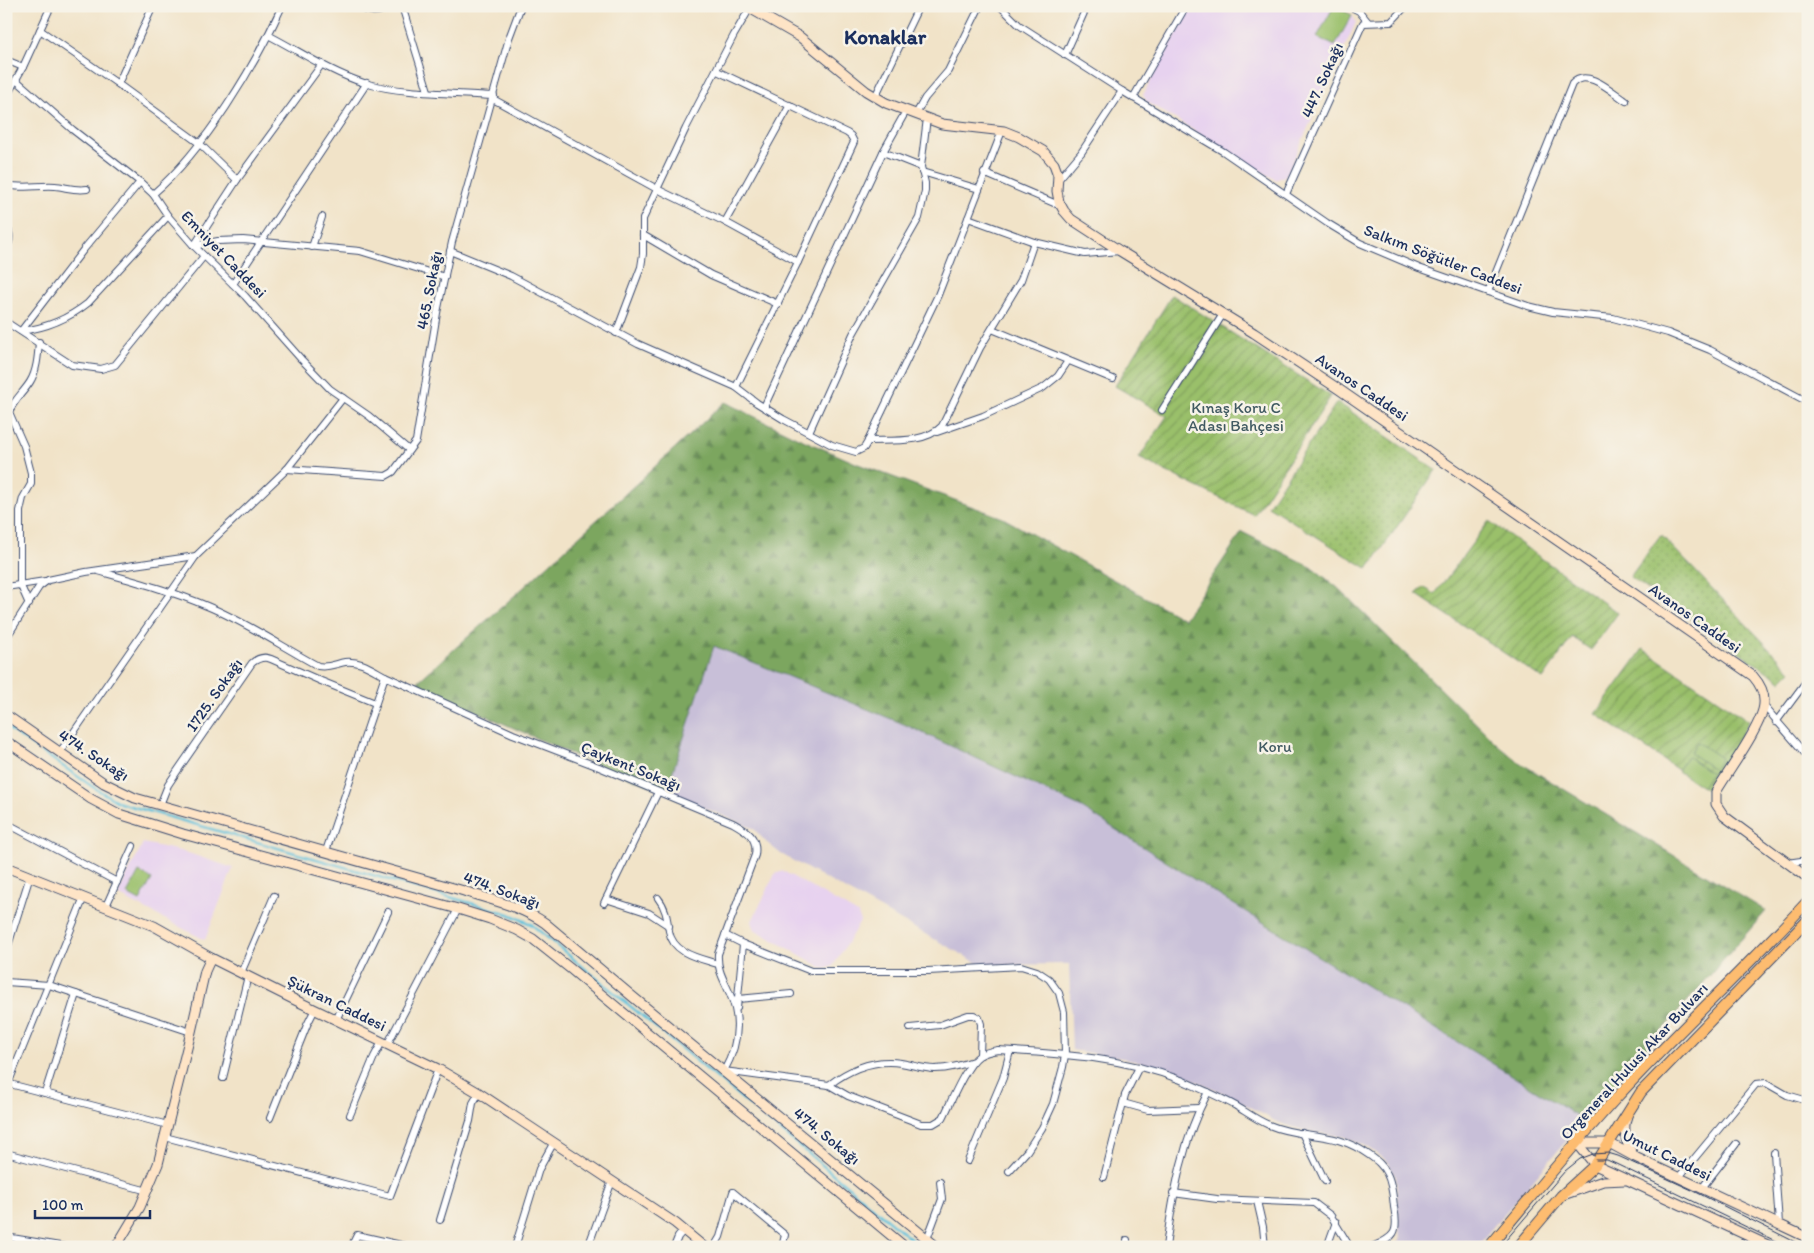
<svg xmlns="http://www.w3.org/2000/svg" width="1814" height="1253" font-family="Itim,sans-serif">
<defs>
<pattern id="grass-dots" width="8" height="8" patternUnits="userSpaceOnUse" patternTransform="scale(1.25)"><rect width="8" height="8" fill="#9ac06b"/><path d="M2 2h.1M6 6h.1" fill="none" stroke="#7d9c5b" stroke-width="1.8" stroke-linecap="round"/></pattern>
<pattern id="forest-firs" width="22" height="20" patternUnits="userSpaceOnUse" patternTransform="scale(1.25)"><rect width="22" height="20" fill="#7ba65f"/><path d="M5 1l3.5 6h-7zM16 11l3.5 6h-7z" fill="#648852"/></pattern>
<pattern id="garden-furrows" width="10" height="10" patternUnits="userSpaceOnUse" patternTransform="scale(1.25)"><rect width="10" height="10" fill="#9ac06b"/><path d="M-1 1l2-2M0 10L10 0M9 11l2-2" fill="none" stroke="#7d9c5b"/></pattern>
</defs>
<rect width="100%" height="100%" fill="#f7f3e8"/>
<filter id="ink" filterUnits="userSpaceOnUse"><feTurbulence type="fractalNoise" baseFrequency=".02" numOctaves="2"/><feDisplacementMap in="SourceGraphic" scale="10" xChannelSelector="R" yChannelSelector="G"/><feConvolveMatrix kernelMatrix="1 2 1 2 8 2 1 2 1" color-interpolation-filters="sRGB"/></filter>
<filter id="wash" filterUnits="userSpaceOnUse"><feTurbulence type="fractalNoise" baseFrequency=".0096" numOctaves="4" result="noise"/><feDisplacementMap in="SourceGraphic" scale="20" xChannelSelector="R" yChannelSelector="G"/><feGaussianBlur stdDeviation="1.12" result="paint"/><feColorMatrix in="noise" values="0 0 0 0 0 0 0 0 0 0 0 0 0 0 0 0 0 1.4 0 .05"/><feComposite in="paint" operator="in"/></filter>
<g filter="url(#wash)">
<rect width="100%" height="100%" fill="#f1e3c8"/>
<!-- built -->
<g fill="#e7d2ef">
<polygon points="1192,6 1336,6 1352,15 1356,22 1287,174 1283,177 1276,180 1147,102 1143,95"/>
<polygon points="143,843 185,852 233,868 205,940 120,896 119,892"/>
<polygon points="783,871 858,914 860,922 833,966 825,969 754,929 752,921 775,874"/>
</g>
<!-- industrial -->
<polygon fill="#c8bfd8" points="714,646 906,725 1082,808 1217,894 1584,1120 1476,1247 1390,1247 1400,1241 1396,1177 1386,1160 1368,1147 1344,1137 1307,1131 1277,1122 1226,1094 1174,1071 1134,1060 1072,1050 1069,964 981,965 781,854 766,842 753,828 666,792"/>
<!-- grass -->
<g fill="url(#grass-dots)" stroke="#5a7864">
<polygon points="1337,402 1436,470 1368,569 1268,506"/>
<polygon points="1662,536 1791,671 1781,681 1630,577 1659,537"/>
</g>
<!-- forest -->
<polygon fill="url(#forest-firs)" stroke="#4b6a5e" points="725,402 796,437 858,464 1003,518 1184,619 1242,532 1313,568 1338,588 1497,744 1517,761 1766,911 1584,1120 1217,894 1082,808 906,725 714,646 666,792 574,755 415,684 523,588"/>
<!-- garden -->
<g fill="url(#garden-furrows)" stroke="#5a7864">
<polygon points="1172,295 1331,396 1254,515 1139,458 1167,416 1115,386"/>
<polygon points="1489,521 1618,613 1591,650 1572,637 1543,679 1416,594 1423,587 1435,594"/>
<polygon points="1643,649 1749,721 1713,787 1706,789 1596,714"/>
</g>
<!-- pitch -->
<g fill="#9ac06b" stroke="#5a7864">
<polygon points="1334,6 1352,15 1335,46 1317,37"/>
<polygon points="1697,742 1721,758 1714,769 1690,753"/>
<polygon points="1687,756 1711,773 1702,787 1678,771"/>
<polygon points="139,872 152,879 140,901 127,894"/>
</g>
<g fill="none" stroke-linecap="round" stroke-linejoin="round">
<!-- stream -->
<polyline stroke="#5ec1dc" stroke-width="2.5" points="6,727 93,787 120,803 509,914 531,924 815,1159 920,1247"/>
</g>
</g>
<g filter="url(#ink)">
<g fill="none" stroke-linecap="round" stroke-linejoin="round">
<defs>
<g id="street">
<path d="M355 6C368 11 377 15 390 6"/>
<polyline points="402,6 428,91"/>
<polyline points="1000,6 1019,25 1122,91 1224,152 1327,223 1360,243 1419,268 1528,306 1553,312 1613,318 1668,333 1710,350 1808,402"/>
<polyline points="1349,6 1359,11 1368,22"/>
<polyline points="40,30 118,84 199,143 237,180"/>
<path d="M268 35C299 51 330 72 364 83 402 94 454 93 494 96"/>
<polyline points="1065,55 1087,6"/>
<polyline points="6,60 23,67"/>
<polyline points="717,71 847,133 851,136 854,142 798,262 736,387"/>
<polyline points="16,80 73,130 140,182 153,194 168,216 194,246 245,296 301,359 330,389 369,416 409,450"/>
<polyline points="118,84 153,6"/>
<polyline points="6,97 23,67 51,6"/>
<polyline points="875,97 919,6"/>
<polyline points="1133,98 1186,6"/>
<polyline points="493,99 657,189 725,222 798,262"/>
<polyline points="916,114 925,98 948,71 980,6"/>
<polyline points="883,152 921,167"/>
<polyline points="922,172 979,189"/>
<polyline points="984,173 1061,206"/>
<polyline points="1058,180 1081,153 1122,91"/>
<path d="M6 185C25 189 37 185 55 186 66 187 75 191 87 189"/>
<path d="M153 194C204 150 254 68 282 6"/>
<polyline points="1286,194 1363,23 1391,22 1406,6"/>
<polyline points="968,218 1034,242 1085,254 1120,251"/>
<polyline points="725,222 790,105"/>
<path d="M6 225C11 234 11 241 6 249"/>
<polyline points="643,235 711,275 778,304"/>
<polyline points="194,246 218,241 243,240 360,251 445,277"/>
<polyline points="194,246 237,180 322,64"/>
<polyline points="312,247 322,217"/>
<polyline points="450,251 511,276 638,344 736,387 757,403 783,419 832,445 856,452 864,448 867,443 938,295 1002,131"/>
<polyline points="233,284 367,83"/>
<path d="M1488 292 1572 84C1587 67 1612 92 1626 101"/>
<polyline points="6,322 72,365 101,369 115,365 204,256"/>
<polyline points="992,329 1113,379"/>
<path d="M21 331C47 328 68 319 88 303L168 216"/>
<polyline points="21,331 84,249 140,182"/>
<polyline points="616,333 641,267 643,254 643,219 686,128 734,35 750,8"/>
<polyline points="764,407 883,152 906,111"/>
<polyline points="1162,410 1223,314"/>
<polyline points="809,432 853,334 919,218 925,191 925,183 921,167 927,118"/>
<polyline points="937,432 983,416 1043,388 1058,376 1068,361"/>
<path d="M868 441C891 440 925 444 942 426L980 348 1021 280 1034 242"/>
<polyline points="287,469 386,476 393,472 416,441 437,313 452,242 509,38 521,6"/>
<path d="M98 571C134 581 172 591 207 606 246 622 281 646 318 666 328 668 335 664 345 662 360 660 372 669 385 676"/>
<polyline points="6,587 45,581"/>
<path d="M29 604 20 584V511L23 498 31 484V473L24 446 9 412C14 400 23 393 30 382 37 371 38 355 39 342"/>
<polyline points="6,638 39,587 48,580 86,572 196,556"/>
<polyline points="1764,706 1808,757"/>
<polyline points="1776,722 1808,679"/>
<polyline points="60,752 196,556 287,469 343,398"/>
<path d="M160 805 168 785 178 770 252 663C258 658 264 656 271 659L321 681 375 703"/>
<polyline points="6,823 117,882"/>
<path d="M326 851 385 676 513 734 599 767 733 823C747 831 758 837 755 855L718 954C717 970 724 980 730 994 742 1021 738 1046 724 1071L829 1085 848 1096 921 1124H933L943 1118C951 1102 966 1065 979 1056 985 1052 991 1051 998 1050 1061 1054 1122 1057 1181 1080 1199 1088 1218 1096 1236 1106 1246 1112 1257 1120 1269 1125 1304 1140 1333 1129 1369 1155 1376 1160 1383 1165 1387 1174 1392 1183 1393 1196 1394 1207 1399 1233 1395 1237 1372 1247"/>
<polyline points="1787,863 1808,860"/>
<path d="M658 898C666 908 667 918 669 931 673 954 699 958 718 964"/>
<polyline points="606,899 649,913 669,926"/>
<polyline points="604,903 658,792"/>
<polyline points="106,906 133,846"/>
<polyline points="725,935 743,944 737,1008"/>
<polyline points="743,944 811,971 928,971 1021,966 1037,971 1049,979 1059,993 1064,1012 1065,1055 1063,1067 1053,1104 1042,1128 1027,1151 1009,1171"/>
<polyline points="6,952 30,876"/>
<polyline points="241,973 274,896"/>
<polyline points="6,982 49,985 191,1032"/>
<polyline points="738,999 791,994"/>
<polyline points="336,1020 388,912"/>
<polyline points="910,1028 940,1025 968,1015 974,1015 979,1018 981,1024 980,1055"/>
<polyline points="387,1045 458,909"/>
<polyline points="223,1078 248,976"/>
<polyline points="6,1083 168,1125"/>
<path d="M829 1085C850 1069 875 1059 901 1063 913 1065 924 1069 935 1069 949 1069 961 1065 973 1061"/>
<polyline points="6,1089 84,897"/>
<polyline points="45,1093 76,994"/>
<polyline points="1123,1103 1148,1110 1199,1108"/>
<polyline points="350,1115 374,1057 382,1042"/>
<polyline points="270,1118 307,1025 315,1009"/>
<polyline points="1302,1133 1325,1181"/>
<polyline points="165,1137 390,1196 438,1069"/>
<polyline points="6,1153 148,1191"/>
<polyline points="1774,1153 1779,1224"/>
<polyline points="968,1161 1003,1078 1010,1051"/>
<polyline points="1104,1177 1125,1095 1139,1067"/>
<polyline points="1679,1177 1756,1084 1766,1083 1787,1095 1808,1101"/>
<polyline points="1702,1188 1736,1144"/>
<polyline points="1173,1193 1217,1199 1314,1203 1331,1216 1350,1247"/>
<polyline points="1257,1201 1263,1227 1265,1247"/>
<polyline points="440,1220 470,1121 473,1103 479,1093"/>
<polyline points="6,1237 66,1247"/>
<polyline points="927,1239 942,1199 940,1182"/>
<polyline points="294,1247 304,1247"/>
<polyline points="351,1247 357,1235 410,1247"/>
<polyline points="515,1247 539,1169 554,1142"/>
<polyline points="588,1247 612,1181"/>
<polyline points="674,1247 678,1237 684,1230"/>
<polyline points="714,1247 720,1237 733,1192 785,1235 782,1247"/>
<polyline points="1127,1247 1127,1240"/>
<path d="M1166 1247C1173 1194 1183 1139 1208 1092"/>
<polyline points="1327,1247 1336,1222"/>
</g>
<g id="secondary">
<path d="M746 6 800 37 866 91 886 103 942 124 1004 131 1019 137 1043 151 1054 164 1058 175 1057 191 1059 202 1064 211 1071 219 1120 251 1254 333 1337 388 1753 676C1760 684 1765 693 1764 704 1763 724 1727 773 1716 792V804L1724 816 1808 878"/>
<path d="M6 715 104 783 135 798 464 891C491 900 521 906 545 923L633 997 937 1247"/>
<polyline points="6,741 91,799 119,814 183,834 458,909 490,919 517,930 533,939 572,970 905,1247"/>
<polyline points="6,867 154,926 211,958 293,999 438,1069 479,1093 675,1223 704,1247"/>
<path d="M1627 1116C1622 1129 1626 1144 1634 1156"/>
<polyline points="1577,1143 1609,1143 1635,1157 1808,1238"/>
<polyline points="1577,1143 1595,1165 1772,1247"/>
<polyline points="1563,1195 1603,1181 1625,1180"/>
<polyline points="116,1247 140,1207 158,1164 191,1032 205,971 211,958"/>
</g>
<g id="primary">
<path d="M1489 1247C1531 1197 1573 1145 1617 1097 1679 1030 1746 968 1808 901"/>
<polyline points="1518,1247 1561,1196 1595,1165 1641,1092 1808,920"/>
</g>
</defs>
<!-- street casing -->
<use href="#street" stroke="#3b4a6e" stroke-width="8"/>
<!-- secondary casing -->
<use href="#secondary" stroke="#3b4a6e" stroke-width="11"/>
<!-- primary casing -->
<use href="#primary" stroke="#3b4a6e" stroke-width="12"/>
<!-- street -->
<use href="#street" stroke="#fff" stroke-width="6"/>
<!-- secondary -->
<use href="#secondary" stroke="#fee4c6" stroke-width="9"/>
<!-- primary -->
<use href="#primary" stroke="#fdbc70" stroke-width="10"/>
<!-- tram -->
<g stroke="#1b2f5e" stroke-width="1">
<polyline points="1596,1160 1607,1160 1616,1164 1788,1247"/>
<polyline points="1500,1247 1565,1171 1580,1159 1593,1154 1608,1153 1618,1156 1692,1190 1805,1247"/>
</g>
</g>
</g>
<g text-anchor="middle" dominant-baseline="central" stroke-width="5" stroke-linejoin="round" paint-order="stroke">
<!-- street labels -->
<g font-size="16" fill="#1b2f5e" stroke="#f7f3e8">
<text transform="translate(1322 80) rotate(-66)">447. Sokağı</text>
<text transform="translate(224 254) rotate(46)">Emniyet Caddesi</text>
<text transform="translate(1443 259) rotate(21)">Salkım Söğütler Caddesi</text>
<text transform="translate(429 290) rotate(-79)">465. Sokağı</text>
<text transform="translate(1362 387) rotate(34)">Avanos Caddesi</text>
<text transform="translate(1695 618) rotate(35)">Avanos Caddesi</text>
<text transform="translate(214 695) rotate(-55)">1725. Sokağı</text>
<text transform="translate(94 755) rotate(33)">474. Sokağı</text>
<text transform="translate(631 766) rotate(22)">Çaykent Sokağı</text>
<text transform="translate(502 890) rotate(20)">474. Sokağı</text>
<text transform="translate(337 1003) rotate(26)">Şükran Caddesi</text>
<text transform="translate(1634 1061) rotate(-47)">Orgeneral Hulusi Akar Bulvarı</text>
<text transform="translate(827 1136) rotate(39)">474. Sokağı</text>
<text transform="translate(1667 1155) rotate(26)">Umut Caddesi</text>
</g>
<!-- park labels -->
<g font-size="16" fill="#415a62" stroke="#f7f3e8">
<text x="1236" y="407">Kınaş Koru C<tspan x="1236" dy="18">Adası Bahçesi</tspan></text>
<text x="1275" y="746">Koru</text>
</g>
<!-- district labels -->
<g font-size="21" font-weight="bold" fill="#1b2f5e" stroke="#f7f3e8">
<text x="885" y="36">Konaklar</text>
</g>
</g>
<!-- margin -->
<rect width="1814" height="1253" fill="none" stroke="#f7f3e8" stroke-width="25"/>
<!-- scale -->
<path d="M35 1210v8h115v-8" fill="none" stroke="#1b2f5e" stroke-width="2.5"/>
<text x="42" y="1210" font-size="15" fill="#1b2f5e" stroke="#f7f3e8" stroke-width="4" paint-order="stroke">100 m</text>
</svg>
